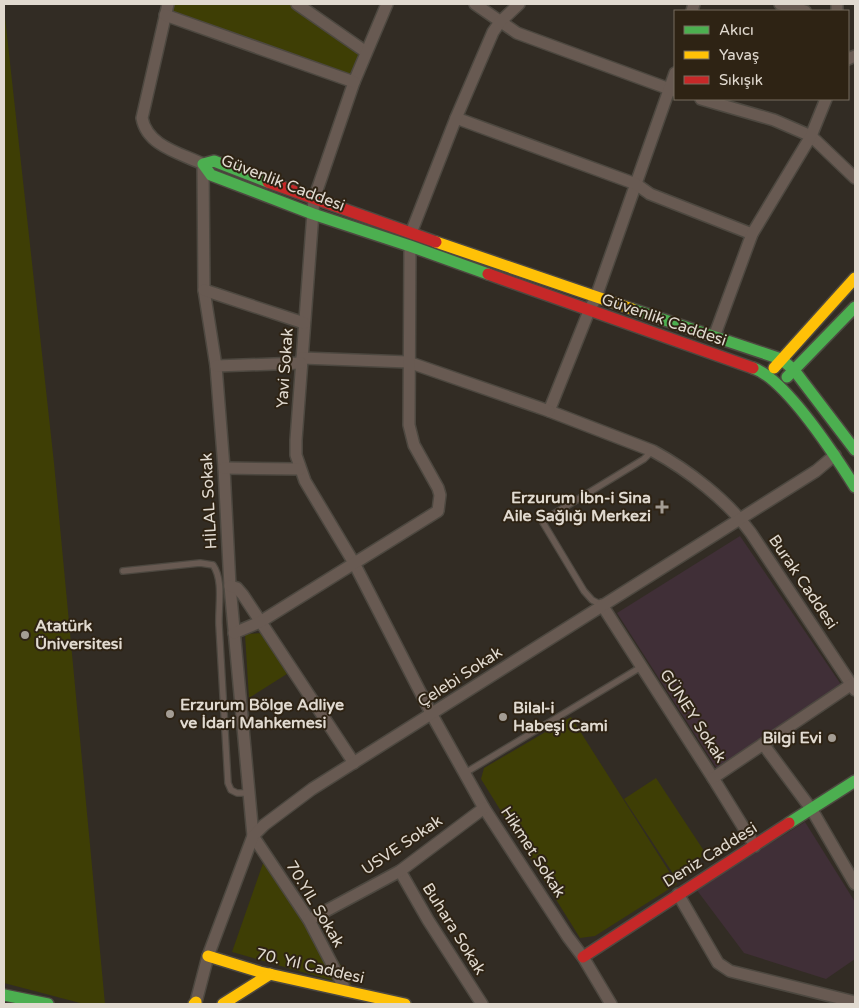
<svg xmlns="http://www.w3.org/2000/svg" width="859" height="1008" font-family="'Varela Round',sans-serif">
<rect width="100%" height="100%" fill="#322c24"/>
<!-- education -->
<g fill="#402f37">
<polygon points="740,536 842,686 717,769 617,613"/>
<polygon points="805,822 855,902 855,959 826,979 744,953 696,889"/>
</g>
<!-- green -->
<g fill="#3e3e05">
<polygon points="168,4 297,4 366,52 354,82 165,15"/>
<polygon points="4,8 54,463 105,1004 84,1004 4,983"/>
<polygon points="263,633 290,672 249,698 245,634"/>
<polygon points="571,717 677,884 595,936 580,938 481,779 484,768"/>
<polygon points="656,778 706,854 674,875 624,799"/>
<polygon points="268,849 350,980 351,986 232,952"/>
</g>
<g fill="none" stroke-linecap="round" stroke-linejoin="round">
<defs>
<g id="lane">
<path d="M123 571 200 563 213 565C224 581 218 607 219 625 222 678 225 731 228 783L231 790 237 793H249"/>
<polyline points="602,605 592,600 584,591 542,521 644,459 652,451"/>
<polyline points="465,773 641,667"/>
</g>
<g id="street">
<path d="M168 4 142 118C147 146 180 153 203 164L204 290 216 366 224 468 230 586 253 836 309 920 346 991"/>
<polyline points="297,4 366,52"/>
<polyline points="387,4 354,82 314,199 296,440 296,455 305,481 354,563 432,715 484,808 568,937 583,957 611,1004"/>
<polyline points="475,4 517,33 675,91"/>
<polyline points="780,4 805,11"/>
<polyline points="692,11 694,4"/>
<polyline points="837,11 837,4"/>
<polyline points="165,15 354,82"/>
<polyline points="848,59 855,56"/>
<path d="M675 73 596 297 589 311 549 411 653 451C688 470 727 500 751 533L855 690"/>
<polyline points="701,99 774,120 811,136 855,178"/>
<polyline points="456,118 636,184 650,194 752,234"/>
<polyline points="411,233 456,118 493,32 500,22 519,4"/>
<polyline points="204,290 304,323"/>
<polyline points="714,337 752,234 811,136 826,99"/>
<polyline points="302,358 408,362 549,411"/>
<polyline points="216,366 301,363"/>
<polyline points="224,468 300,469"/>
<polyline points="230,586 237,588 243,595 354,763"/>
<polyline points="602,605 713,778 755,846"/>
<polyline points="234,633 260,622 438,511 440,495 438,488 414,445 409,425 410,246"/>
<polyline points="763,744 812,810 855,884"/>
<polyline points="713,778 852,684"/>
<polyline points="400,871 428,920 482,1004"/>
<polyline points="678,894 718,963 730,971 855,1002"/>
<polyline points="309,920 400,871 484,808"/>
<polyline points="196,1002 208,956 253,836 264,825 312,789 816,471 835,455"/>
</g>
<g id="fast">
<polyline points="268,182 214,161 203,164 211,175 313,214 410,246 488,274"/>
<polyline points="632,309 781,359 794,370 855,450"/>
<path d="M753 368C786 379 836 457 855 487"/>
<polyline points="787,377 855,307"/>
<polyline points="789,823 855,781"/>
<polyline points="4,995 48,1004"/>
</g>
<g id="slow">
<polyline points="436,242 632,309"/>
<polyline points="774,368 855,278"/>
<polyline points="208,956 260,972 405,1004"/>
<polyline points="194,1004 196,1002 196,1004"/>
<polyline points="223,1004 270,974"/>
</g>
<g id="jam">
<polyline points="268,182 436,242"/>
<polyline points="488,274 753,368"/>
<polyline points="583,957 789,823"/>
</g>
</defs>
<!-- lane casing -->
<use href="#lane" stroke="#4d4840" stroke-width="8"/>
<!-- street casing -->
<use href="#street" stroke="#4d4840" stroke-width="14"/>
<!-- fast casing -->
<use href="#fast" stroke="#4d4840" stroke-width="14"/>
<!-- slow casing -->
<use href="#slow" stroke="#4d4840" stroke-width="14"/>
<!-- jam casing -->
<use href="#jam" stroke="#4d4840" stroke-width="14"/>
<!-- lane -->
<use href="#lane" stroke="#685a52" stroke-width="5.5"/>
<!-- street -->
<use href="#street" stroke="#685a52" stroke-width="11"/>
<!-- fast -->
<use href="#fast" stroke="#4caf50" stroke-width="11"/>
<!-- slow -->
<use href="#slow" stroke="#ffc107" stroke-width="11"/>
<!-- jam -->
<use href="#jam" stroke="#c62828" stroke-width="11"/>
</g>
<!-- markers -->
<g fill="#a49d94" stroke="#2e2314" stroke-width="2">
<path d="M659.5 499.5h5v5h5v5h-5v5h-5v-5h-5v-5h5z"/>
<circle cx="25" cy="635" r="5"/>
<circle cx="170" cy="714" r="5"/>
<circle cx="503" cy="717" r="5"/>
<circle cx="832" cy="738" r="5"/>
</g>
<g text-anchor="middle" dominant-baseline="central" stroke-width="4" stroke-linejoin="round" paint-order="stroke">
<!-- street labels -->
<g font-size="16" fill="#e1dad0" stroke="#2e2314">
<text transform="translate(283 183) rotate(21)">Güvenlik Caddesi</text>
<text transform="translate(664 320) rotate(19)">Güvenlik Caddesi</text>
<text transform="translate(285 368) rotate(-86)">Yavi Sokak</text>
<text transform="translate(209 501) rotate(-93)">HİLAL Sokak</text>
<text transform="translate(803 582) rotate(56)">Burak Caddesi</text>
<text transform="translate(460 677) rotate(-33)">Çelebi Sokak</text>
<text transform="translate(693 716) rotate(57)">GÜNEY Sokak</text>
<text transform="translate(402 845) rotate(-34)">USVE Sokak</text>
<text transform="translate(533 852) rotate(57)">Hikmet Sokak</text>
<text transform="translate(710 855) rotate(-32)">Deniz Caddesi</text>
<text transform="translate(315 904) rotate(59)">70.YIL Sokak</text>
<text transform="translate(454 929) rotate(58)">Buhara Sokak</text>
<text transform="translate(310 966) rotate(13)">70. Yıl Caddesi</text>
</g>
<!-- poi labels -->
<g font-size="16" font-weight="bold" fill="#e1dad0" stroke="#2e2314" text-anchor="start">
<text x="651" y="498" text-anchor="end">Erzurum İbn-i Sina<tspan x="651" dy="18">Aile Sağlığı Merkezi</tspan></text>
<text x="35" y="626">Atatürk<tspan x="35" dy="18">Üniversitesi</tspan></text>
<text x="180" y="705">Erzurum Bölge Adliye<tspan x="180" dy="18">ve İdari Mahkemesi</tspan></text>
<text x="513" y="708">Bilal-i<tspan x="513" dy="18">Habeşi Cami</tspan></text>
<text x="822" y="738" text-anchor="end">Bilgi Evi</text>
</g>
</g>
<!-- border -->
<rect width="859" height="1008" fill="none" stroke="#e1dad0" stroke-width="10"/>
<!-- legend -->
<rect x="674" y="10" width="175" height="90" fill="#2e2314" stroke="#766c5f"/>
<rect x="684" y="26" width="25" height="8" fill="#4caf50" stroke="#766c5f"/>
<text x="719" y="35" font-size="15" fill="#e1dad0">Akıcı</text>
<rect x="684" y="51" width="25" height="8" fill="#ffc107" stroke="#766c5f"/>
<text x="719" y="60" font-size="15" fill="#e1dad0">Yavaş</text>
<rect x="684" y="76" width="25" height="8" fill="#c62828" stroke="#766c5f"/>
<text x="719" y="85" font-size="15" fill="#e1dad0">Sıkışık</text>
</svg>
